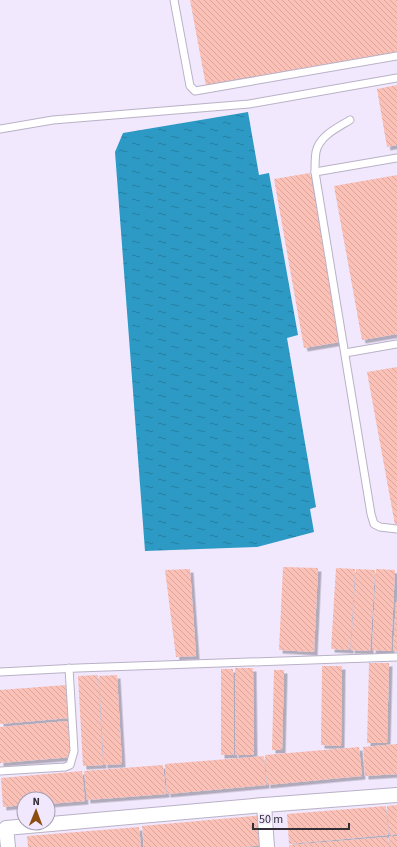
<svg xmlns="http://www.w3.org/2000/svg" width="397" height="847" font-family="'Source Sans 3',sans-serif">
<defs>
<pattern id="water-ripples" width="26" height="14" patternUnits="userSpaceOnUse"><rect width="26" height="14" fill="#2c9ac5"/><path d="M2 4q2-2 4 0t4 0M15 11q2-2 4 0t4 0" fill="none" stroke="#267ea1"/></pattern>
<pattern id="building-back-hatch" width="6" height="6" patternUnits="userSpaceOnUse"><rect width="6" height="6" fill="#fbc1b7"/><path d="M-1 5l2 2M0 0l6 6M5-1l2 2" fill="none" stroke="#d8a69e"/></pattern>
<filter id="shadow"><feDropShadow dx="3.5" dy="3.5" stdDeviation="0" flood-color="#0004"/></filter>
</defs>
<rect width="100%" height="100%" fill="#f1e8fe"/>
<!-- water -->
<polygon fill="url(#water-ripples)" points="248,112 259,175 269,173 298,335 287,338 316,507 310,509 314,532 257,547 145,551 115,152 123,133"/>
<!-- building -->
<g fill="url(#building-back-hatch)" filter="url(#shadow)">
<polygon points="190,0 397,0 397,52 206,86"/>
<polygon points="397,85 397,145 387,147 377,89"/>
<polygon points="310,173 340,342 304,348 274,179"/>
<polygon points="397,175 397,334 362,340 334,186"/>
<polygon points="397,367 397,524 395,525 367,372"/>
<polygon points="283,567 318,568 314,652 279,650"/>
<polygon points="336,568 355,569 350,650 331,649"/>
<polygon points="190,569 196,656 176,657 165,570"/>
<polygon points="356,569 375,570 370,651 351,650"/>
<polygon points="376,569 395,570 391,651 372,650"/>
<polygon points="396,602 397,602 397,651 393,651"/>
<polygon points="369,663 389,663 387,743 367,743"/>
<polygon points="322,666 342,666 341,746 321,745"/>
<polygon points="235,668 253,668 254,755 235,755"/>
<polygon points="221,669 233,669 234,755 221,755"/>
<polygon points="274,670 284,670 282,750 272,750"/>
<polygon points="98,675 103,765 83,766 78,676"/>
<polygon points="117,675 122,764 104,765 99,676"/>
<polygon points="66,685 69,718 0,724 0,690"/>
<polygon points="68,721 72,757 0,763 0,727"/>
<polygon points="397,744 397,774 365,776 363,747"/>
<polygon points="359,747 362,776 267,785 265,755"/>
<polygon points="264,756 266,785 167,794 165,764"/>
<polygon points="163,765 166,794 87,800 84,771"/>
<polygon points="82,771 85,801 48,804 48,799 24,799 24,805 3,807 1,778"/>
<polygon points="397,805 397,834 389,835 387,806"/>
<polygon points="386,806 388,835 289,844 287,814"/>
<polygon points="263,815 265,845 241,847 144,847 142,826"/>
<polygon points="139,827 141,847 28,847 27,836"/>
<polygon points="389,836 397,836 397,847 390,847"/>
<polygon points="388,837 389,847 289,847 289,845"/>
</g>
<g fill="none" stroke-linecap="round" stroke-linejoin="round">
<defs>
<g id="service">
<polyline points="174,0 190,86 195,91 397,56"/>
<path d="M350 120C337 128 319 136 316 152 315 158 315 166 315 172L371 514 374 524 380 527 397 529"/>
<polyline points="0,129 53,120 249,104 397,78"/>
<polyline points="315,172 397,158"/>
<polyline points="345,353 397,344"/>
<polyline points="0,672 78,668 397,657"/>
<polyline points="0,771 65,767 70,765 74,751 69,668"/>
</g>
<g id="minor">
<polyline points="264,805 267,847"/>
<polyline points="8,847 6,828 264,805 397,795"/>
</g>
</defs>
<!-- service casing -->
<use href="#service" stroke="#b9b1c6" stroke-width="9"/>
<!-- minor casing -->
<use href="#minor" stroke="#b9b1c6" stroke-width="16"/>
<!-- service -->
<use href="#service" stroke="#fff" stroke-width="7"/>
<!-- minor -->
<use href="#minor" stroke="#fff" stroke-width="14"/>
</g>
<!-- north arrow -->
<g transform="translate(36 811) rotate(1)"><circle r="19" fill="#f1e8fe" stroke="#a59eae"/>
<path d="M0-3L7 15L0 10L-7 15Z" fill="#8b4e0f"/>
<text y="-6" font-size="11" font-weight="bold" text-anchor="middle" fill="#322f37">N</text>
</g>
<!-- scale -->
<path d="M253 823v6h96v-6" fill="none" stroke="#322f37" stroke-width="2"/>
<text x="259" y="823" font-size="12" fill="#322f37" stroke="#f1e8fe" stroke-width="3" paint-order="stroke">50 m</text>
</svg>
